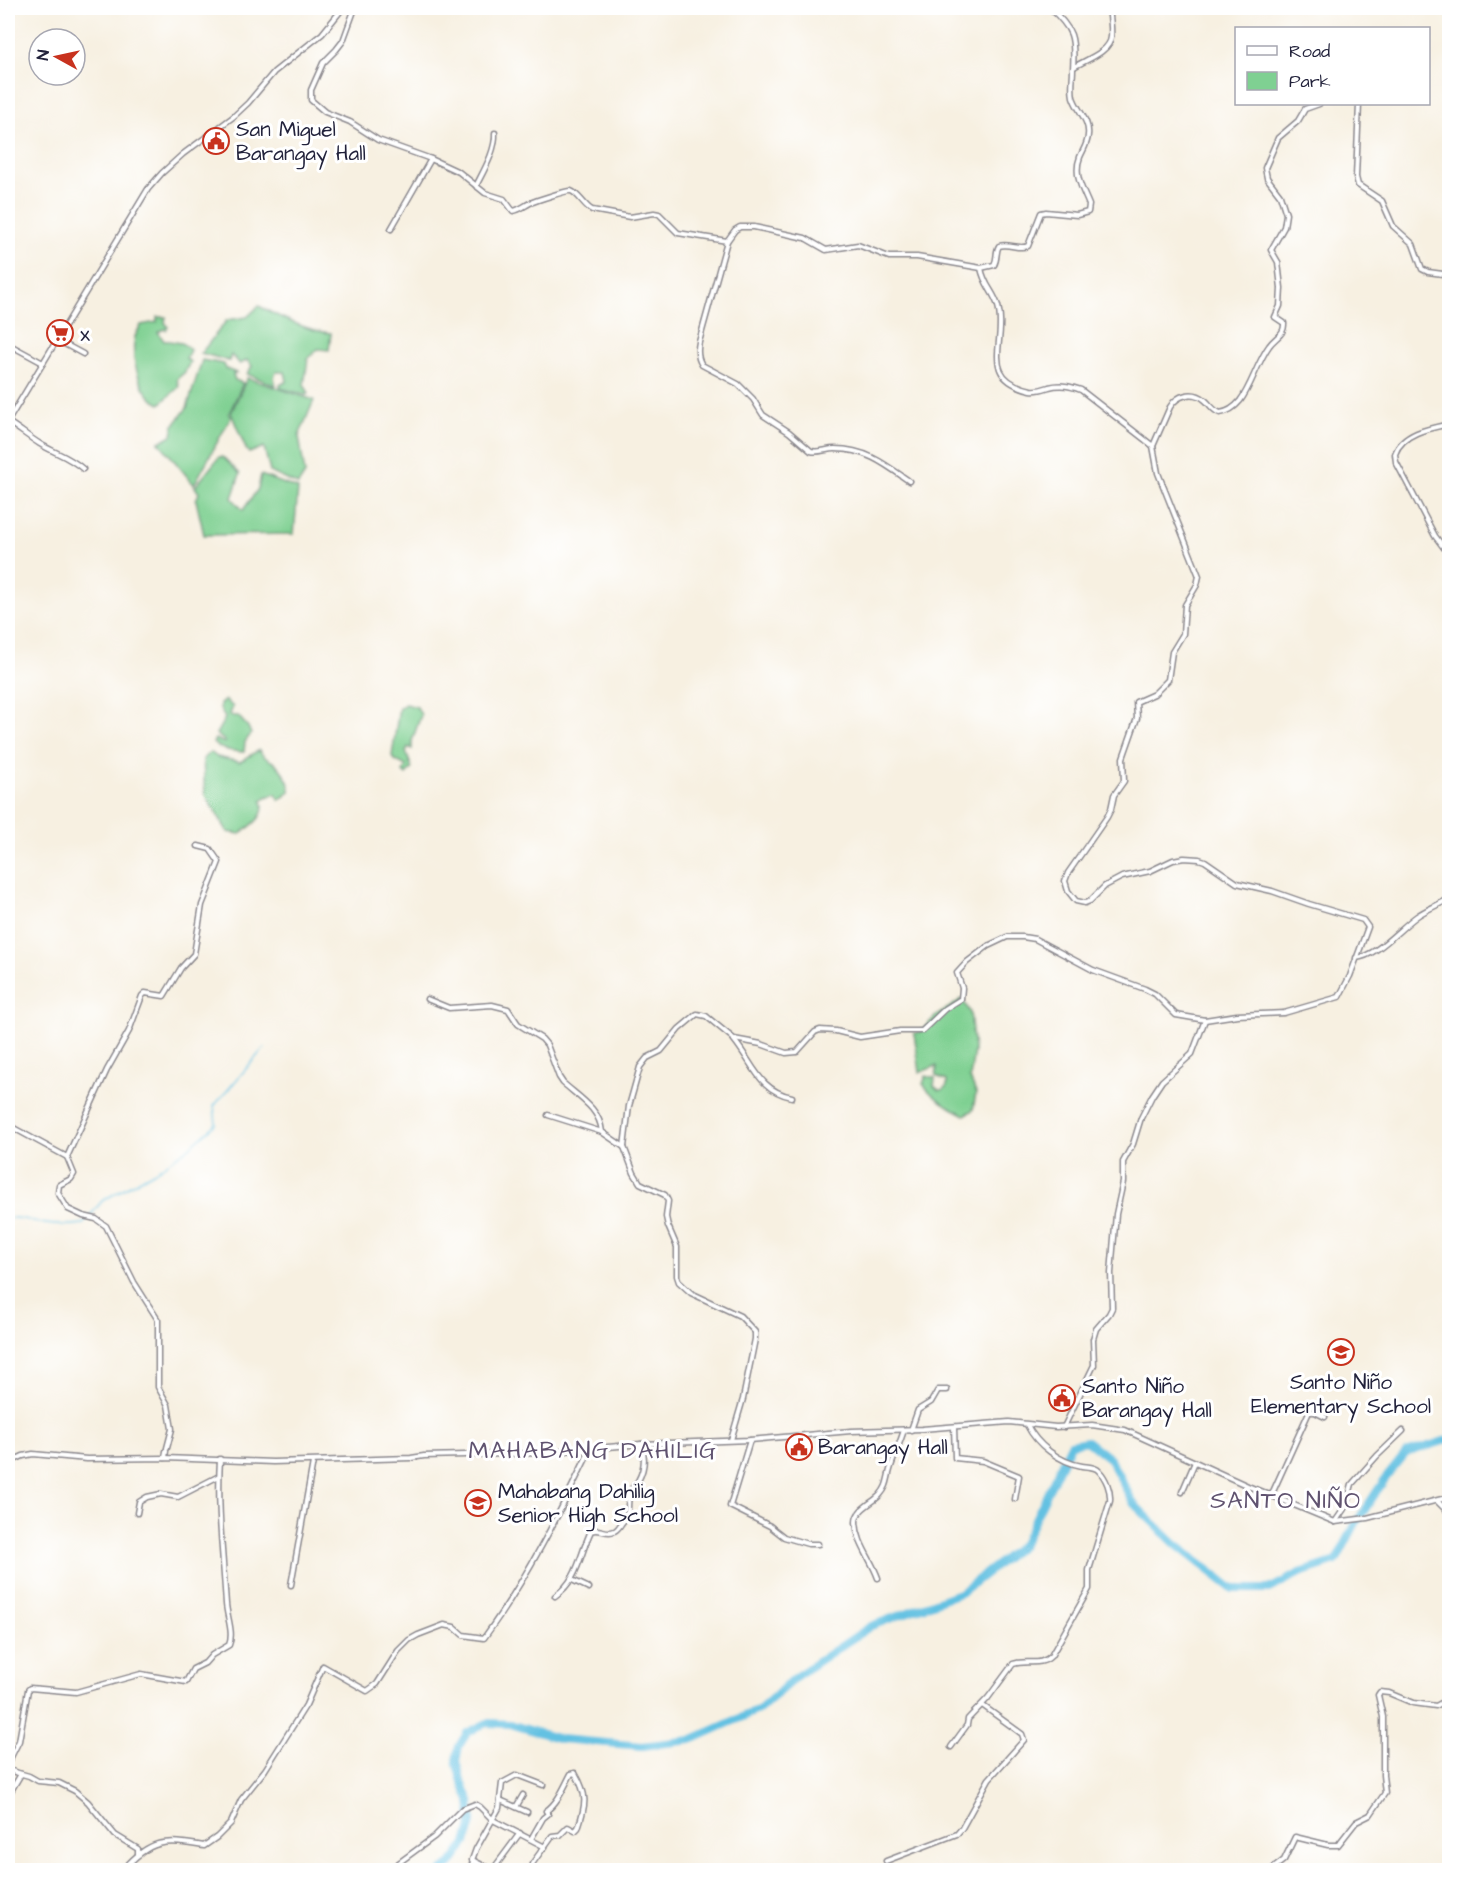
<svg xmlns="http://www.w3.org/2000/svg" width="1457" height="1878" font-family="'Architects Daughter',sans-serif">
<rect width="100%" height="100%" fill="#fff"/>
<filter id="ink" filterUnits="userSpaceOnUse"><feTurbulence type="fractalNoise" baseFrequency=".0167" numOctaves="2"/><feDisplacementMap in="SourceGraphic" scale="12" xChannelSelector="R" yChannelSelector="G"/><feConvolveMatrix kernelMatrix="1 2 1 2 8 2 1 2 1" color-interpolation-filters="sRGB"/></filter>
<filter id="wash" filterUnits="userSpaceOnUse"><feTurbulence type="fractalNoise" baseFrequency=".008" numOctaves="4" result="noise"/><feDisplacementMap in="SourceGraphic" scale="24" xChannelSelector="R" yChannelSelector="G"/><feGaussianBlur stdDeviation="1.35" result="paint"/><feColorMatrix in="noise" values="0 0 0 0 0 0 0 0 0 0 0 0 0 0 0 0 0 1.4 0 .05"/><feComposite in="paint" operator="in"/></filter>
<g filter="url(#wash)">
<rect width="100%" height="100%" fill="#f7f0e1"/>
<!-- green -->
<g fill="#7fd092" stroke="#507966" stroke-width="1.5">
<path d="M259 306C279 317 308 331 331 333L329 350 318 349 308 359 304 385 309 393 306 395 280 388V385L287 381 285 372H276L274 377 276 386 247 374 252 366 247 360 240 364 231 355 229 361 201 353 227 320 247 317Z"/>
<path d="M157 317H166L165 322 168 327 166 330 164 329 158 332 164 341C171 340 175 343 182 343L190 350 186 358 190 362 185 372 177 379 179 387 160 404C140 395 130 358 135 337 136 333 139 329 141 325L157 322Z"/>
<polygon points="202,360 224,364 226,369 236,373 233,374 235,380 243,383 229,414 231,417 194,485 159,442 172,435 174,425 187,408"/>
<polygon points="247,378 314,400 299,436 305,474 298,485 270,472 264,447 249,453 246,449 231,413"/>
<polygon points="219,457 223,457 240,474 232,498 243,510 258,489 261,475 298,489 294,534 204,535 196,500 199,493 195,487"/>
<path d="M225 700 233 707 230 714 232 716H238L248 727 251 734 245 742 244 752C232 751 222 751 213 743L215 739 225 743V741L216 734 225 718 220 709V704Z"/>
<polygon points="405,704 417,707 421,715 412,741 412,749 408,747 406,752 412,768 406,775 403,772 406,766 393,759 392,756 399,708"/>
<path d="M259 750C263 757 266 758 273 762 281 767 291 783 290 792L279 800 276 794 266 797 262 801C267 817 251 826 240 834L228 832 205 795 203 759 210 752 217 757 240 762Z"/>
<path d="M962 999 970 1012 974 1050 970 1078 976 1093 973 1110 965 1115C948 1106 935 1100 923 1084L926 1076 935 1078 934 1086 939 1090H943L947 1086V1081L936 1076 937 1066 920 1072 914 1033 920 1032 936 1016Z"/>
</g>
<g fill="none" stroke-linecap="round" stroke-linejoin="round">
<!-- stream -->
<g stroke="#64c1e2" stroke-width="1.5">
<polyline points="90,1216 102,1201 155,1171 186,1150 216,1124 214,1106 264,1048"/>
<path d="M8 1218C18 1217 27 1220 37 1222 53 1226 67 1226 83 1224L87 1219"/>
</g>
<!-- river -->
<polyline stroke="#64c1e2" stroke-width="8" points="443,1870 451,1864 466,1843 472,1822 470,1801 461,1779 456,1761 459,1746 467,1733 487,1723 510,1724 560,1739 642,1746 691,1740 760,1709 798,1675 871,1626 962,1592 1023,1544 1071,1444 1087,1441 1110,1459 1134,1504 1175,1544 1233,1589 1269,1589 1300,1573 1336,1561 1356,1523 1385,1479 1406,1453 1450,1439"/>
</g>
</g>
<g filter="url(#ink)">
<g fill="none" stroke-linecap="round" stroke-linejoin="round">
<defs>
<g id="minor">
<path d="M355 8 343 41 336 50 323 63 311 90V100L325 112 350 122 378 140 431 159 459 172 485 193 504 199 513 211C520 210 524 206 530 203 535 201 567 190 571 191 579 194 584 206 592 210L630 217 654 213 659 214 678 233 727 241"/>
<path d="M1074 67C1085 60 1110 52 1111 37 1112 28 1110 17 1109 8"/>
<polyline points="1359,104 1356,177 1358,185 1382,201 1393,226 1413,244 1422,269 1428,272 1450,275"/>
<path d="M476 186C484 170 496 150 495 133"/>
<polyline points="391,229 431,159"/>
<polyline points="57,340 83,354"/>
<polyline points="8,344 43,363"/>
<polyline points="8,421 148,189 162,173 183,154 233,117 248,103 274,72 322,34 343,8"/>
<path d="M8 422C19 429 29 437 40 444 55 453 70 457 83 469"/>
<path d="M1450 424C1430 428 1402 433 1395 454L1396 462 1435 536 1450 556"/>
<path d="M1153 446 1170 407C1177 395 1193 390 1205 400 1211 405 1212 410 1220 413 1228 412 1235 407 1240 401 1251 387 1258 361 1269 346 1275 337 1285 335 1284 323L1275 317 1280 306 1281 288 1278 262 1271 250 1284 227 1286 214 1280 195 1267 178 1265 168 1278 138 1298 121 1305 109 1319 104"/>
<path d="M909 481C885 464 866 449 835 449 826 449 819 453 811 451L789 432 763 415 753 399 738 384 702 365C697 358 697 351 699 342L727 241 735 230 740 227H754L805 238 826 250 858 245 889 257H917L981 268 994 265C998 258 995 252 999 246 1009 243 1019 250 1028 246L1041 213 1046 212 1077 215 1088 212 1089 205C1083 190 1073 175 1080 157 1083 150 1088 143 1088 135 1090 121 1077 110 1073 97 1071 88 1073 78 1073 69 1075 37 1073 29 1050 8"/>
<path d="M1356 958C1376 957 1400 928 1417 916 1427 909 1439 905 1450 898"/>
<path d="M427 999 449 1008 492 1005 508 1009 518 1024 542 1039 547 1045 559 1077 563 1083C580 1098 600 1109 602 1132L624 1147 634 1173 640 1183 665 1195 668 1201 666 1217 668 1226 677 1247V1276L679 1282 691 1293 740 1316 755 1332V1339L743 1399 731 1440"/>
<path d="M734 1040C753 1063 759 1091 792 1097"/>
<polyline points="548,1115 602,1132"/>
<polyline points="8,1125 67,1157 74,1174 71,1179 59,1185 58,1193 68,1209 83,1216 96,1219 106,1226 134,1282 158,1320 158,1387 168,1405 172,1429 167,1448"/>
<path d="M624 1147 629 1106 640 1067 647 1058 661 1051 679 1029 697 1014 706 1016 734 1039 761 1044 786 1053 797 1052 815 1032 820 1030 836 1031 860 1037 900 1031H922L945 1009 961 999 962 988 957 973 967 962 988 946 1007 937H1023L1035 939 1093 970 1145 989 1155 994 1176 1015 1205 1020 1237 1015 1284 1013 1339 997 1350 976 1368 927 1363 920 1309 904 1272 891 1237 883 1205 861 1199 859 1184 858 1173 860 1150 871 1122 877 1105 886 1090 901 1085 903 1076 901 1068 891 1065 881 1068 873 1107 817 1111 809 1114 795 1124 781 1123 758 1137 718 1136 702 1154 694 1168 680 1172 652 1183 634 1185 605 1197 585 1199 576 1158 473 1153 446 1081 390C1070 386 1061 384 1049 387 1043 389 1038 391 1031 390 977 378 1008 341 998 306 994 292 984 285 981 268"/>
<polyline points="67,1157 107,1070 129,1031 142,996 145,993 164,996 181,968 194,954 202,905 219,862 210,849 198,846"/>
<polyline points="954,1427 955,1458 983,1461 1019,1476 1015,1499"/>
<polyline points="1064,1427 1094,1365 1093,1339 1096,1329 1109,1314 1112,1308 1111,1273 1116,1214 1123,1182 1123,1162 1133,1144 1141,1118 1152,1096 1162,1081 1192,1054 1205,1020"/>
<polyline points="911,1430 918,1410 931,1402 938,1390 947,1390"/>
<polyline points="750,1440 730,1506 770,1526 784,1537 808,1544 818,1544"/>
<polyline points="165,1458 166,1451"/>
<polyline points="8,1463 23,1456 33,1454 87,1459 165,1458 273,1462 411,1458 424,1456 542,1453 641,1444 750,1440 851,1431 922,1429 1009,1422 1056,1427 1092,1425 1125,1430 1248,1486 1335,1522 1367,1518 1450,1497"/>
<polyline points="1182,1492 1195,1462"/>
<polyline points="1271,1496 1309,1412 1315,1412 1325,1417"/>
<polyline points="1437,1501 1450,1514"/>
<polyline points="137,1513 139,1502 147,1497 161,1494 178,1497 219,1476"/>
<polyline points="1335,1522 1346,1506 1352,1484 1377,1456 1403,1431"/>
<path d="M878 1578C871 1558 857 1544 856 1522 856 1509 873 1503 880 1495 888 1486 887 1480 890 1470 894 1456 900 1443 904 1430"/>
<polyline points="572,1580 589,1588"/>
<polyline points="291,1585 313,1462"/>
<path d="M555 1596C579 1579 579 1556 591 1531 599 1527 607 1535 614 1531 616 1531 620 1526 621 1524 633 1510 625 1506 630 1493 631 1488 635 1485 638 1481 645 1468 646 1457 641 1444"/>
<path d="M951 1747 967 1725 968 1719 988 1698 1013 1664C1027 1659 1040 1667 1051 1656L1089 1589V1570L1110 1501C1111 1491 1106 1478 1099 1471 1095 1466 1087 1467 1082 1466 1059 1462 1037 1445 1027 1425"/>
<path d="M8 1763 19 1741 28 1690 30 1688 76 1692 141 1674 186 1682 193 1669 205 1663 212 1655 229 1645C234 1633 227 1617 226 1604 223 1556 217 1507 220 1459"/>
<polyline points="8,1770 29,1776 38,1781 59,1783 75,1791 88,1802 115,1835 138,1849 138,1854"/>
<polyline points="8,1796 21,1774"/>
<polyline points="500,1800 527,1812"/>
<polyline points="516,1807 523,1795"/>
<polyline points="520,1833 494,1868 490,1869 472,1860 476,1849 499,1808 502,1783 517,1775 543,1785"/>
<path d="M531 1839 543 1818 548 1814 546 1811C558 1803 564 1787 571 1774L575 1773C588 1795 586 1805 578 1828L575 1831 568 1827 560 1835 552 1836 532 1864"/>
<polyline points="886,1861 957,1834 962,1828 989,1779 1024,1740 1022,1734 982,1705"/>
<path d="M123 1870C150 1839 165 1839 204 1846L217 1837 231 1823 241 1800 265 1770 306 1705 323 1666 367 1691 377 1684 398 1651 409 1640 418 1635 444 1625 454 1627 463 1635 484 1638C527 1579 559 1514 591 1448"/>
<polyline points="389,1870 434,1837 462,1809 475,1804 480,1807 493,1820 545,1847"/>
<polyline points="468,1870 474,1861"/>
<polyline points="1271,1870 1284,1860 1295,1837 1328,1845 1338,1845 1356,1822 1370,1815 1385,1793 1383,1775 1383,1717 1378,1695 1380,1692 1389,1693 1413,1703 1436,1706 1443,1702 1450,1690"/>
</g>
</defs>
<!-- minor casing -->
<use href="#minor" stroke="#8c898e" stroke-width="7"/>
<!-- minor -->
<use href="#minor" stroke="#fff" stroke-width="4"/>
</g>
</g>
<!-- icons -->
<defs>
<symbol id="civic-ring" viewBox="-11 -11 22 22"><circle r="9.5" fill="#fff" stroke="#c8321e" stroke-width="1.5"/><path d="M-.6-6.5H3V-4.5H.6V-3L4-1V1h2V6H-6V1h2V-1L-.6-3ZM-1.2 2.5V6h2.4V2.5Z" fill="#c8321e"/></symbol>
<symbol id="supermarket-ring" viewBox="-11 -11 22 22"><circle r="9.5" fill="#fff" stroke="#c8321e" stroke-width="1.5"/><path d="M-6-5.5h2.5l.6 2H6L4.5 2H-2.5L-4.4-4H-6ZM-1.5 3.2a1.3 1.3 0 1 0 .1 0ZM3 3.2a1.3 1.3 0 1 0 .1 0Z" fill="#c8321e"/></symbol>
<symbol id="school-ring" viewBox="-11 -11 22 22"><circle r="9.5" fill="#fff" stroke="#c8321e" stroke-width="1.5"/><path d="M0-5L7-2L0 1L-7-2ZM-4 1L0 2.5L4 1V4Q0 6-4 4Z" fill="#c8321e"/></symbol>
</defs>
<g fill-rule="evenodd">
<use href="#civic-ring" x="201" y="126" width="30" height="30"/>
<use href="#supermarket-ring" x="45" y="318" width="30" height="30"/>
<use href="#school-ring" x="1326" y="1337" width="30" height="30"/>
<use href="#civic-ring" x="1047" y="1383" width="30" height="30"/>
<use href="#civic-ring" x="784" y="1432" width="30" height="30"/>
<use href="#school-ring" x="463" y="1488" width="30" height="30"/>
</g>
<g text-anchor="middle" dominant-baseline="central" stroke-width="6" stroke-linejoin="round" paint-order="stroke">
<!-- poi labels -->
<g font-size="21" fill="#22223b" stroke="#fff" text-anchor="start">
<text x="236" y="129">San Miguel<tspan x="236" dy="24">Barangay Hall</tspan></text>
<text x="80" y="333">x</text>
<text x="1341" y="1382" text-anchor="middle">Santo Niño<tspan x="1341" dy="24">Elementary School</tspan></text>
<text x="1082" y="1386">Santo Niño<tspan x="1082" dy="24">Barangay Hall</tspan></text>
<text x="818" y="1447">Barangay Hall</text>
<text x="498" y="1491">Mahabang Dahilig<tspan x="498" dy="24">Senior High School</tspan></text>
</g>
<!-- quarter labels -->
<g font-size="24" letter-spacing="1.5" fill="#605370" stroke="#fff">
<text x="593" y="1451">MAHABANG DAHILIG</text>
<text x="1286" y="1501">SANTO NIÑO</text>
</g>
</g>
<!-- margin -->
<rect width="1457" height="1878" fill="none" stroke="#fff" stroke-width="30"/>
<!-- legend -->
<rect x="1235" y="27" width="195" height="78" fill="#ffffff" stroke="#a7a7b1" stroke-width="1.5"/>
<rect x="1247" y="46" width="30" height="9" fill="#ffffff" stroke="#a7a7b1" stroke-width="1.5"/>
<text x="1289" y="57" font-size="18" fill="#22223b">Road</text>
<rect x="1247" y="72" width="30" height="18" fill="#7fd092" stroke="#a7a7b1" stroke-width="1.5"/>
<text x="1289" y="87" font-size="18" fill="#22223b">Park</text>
<!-- north arrow -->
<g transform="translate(57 57) rotate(278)"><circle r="28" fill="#ffffff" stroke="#a7a7b1" stroke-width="1.5"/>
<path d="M0-4.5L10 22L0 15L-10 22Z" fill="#c8321e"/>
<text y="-9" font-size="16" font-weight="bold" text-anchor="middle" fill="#22223b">N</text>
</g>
</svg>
